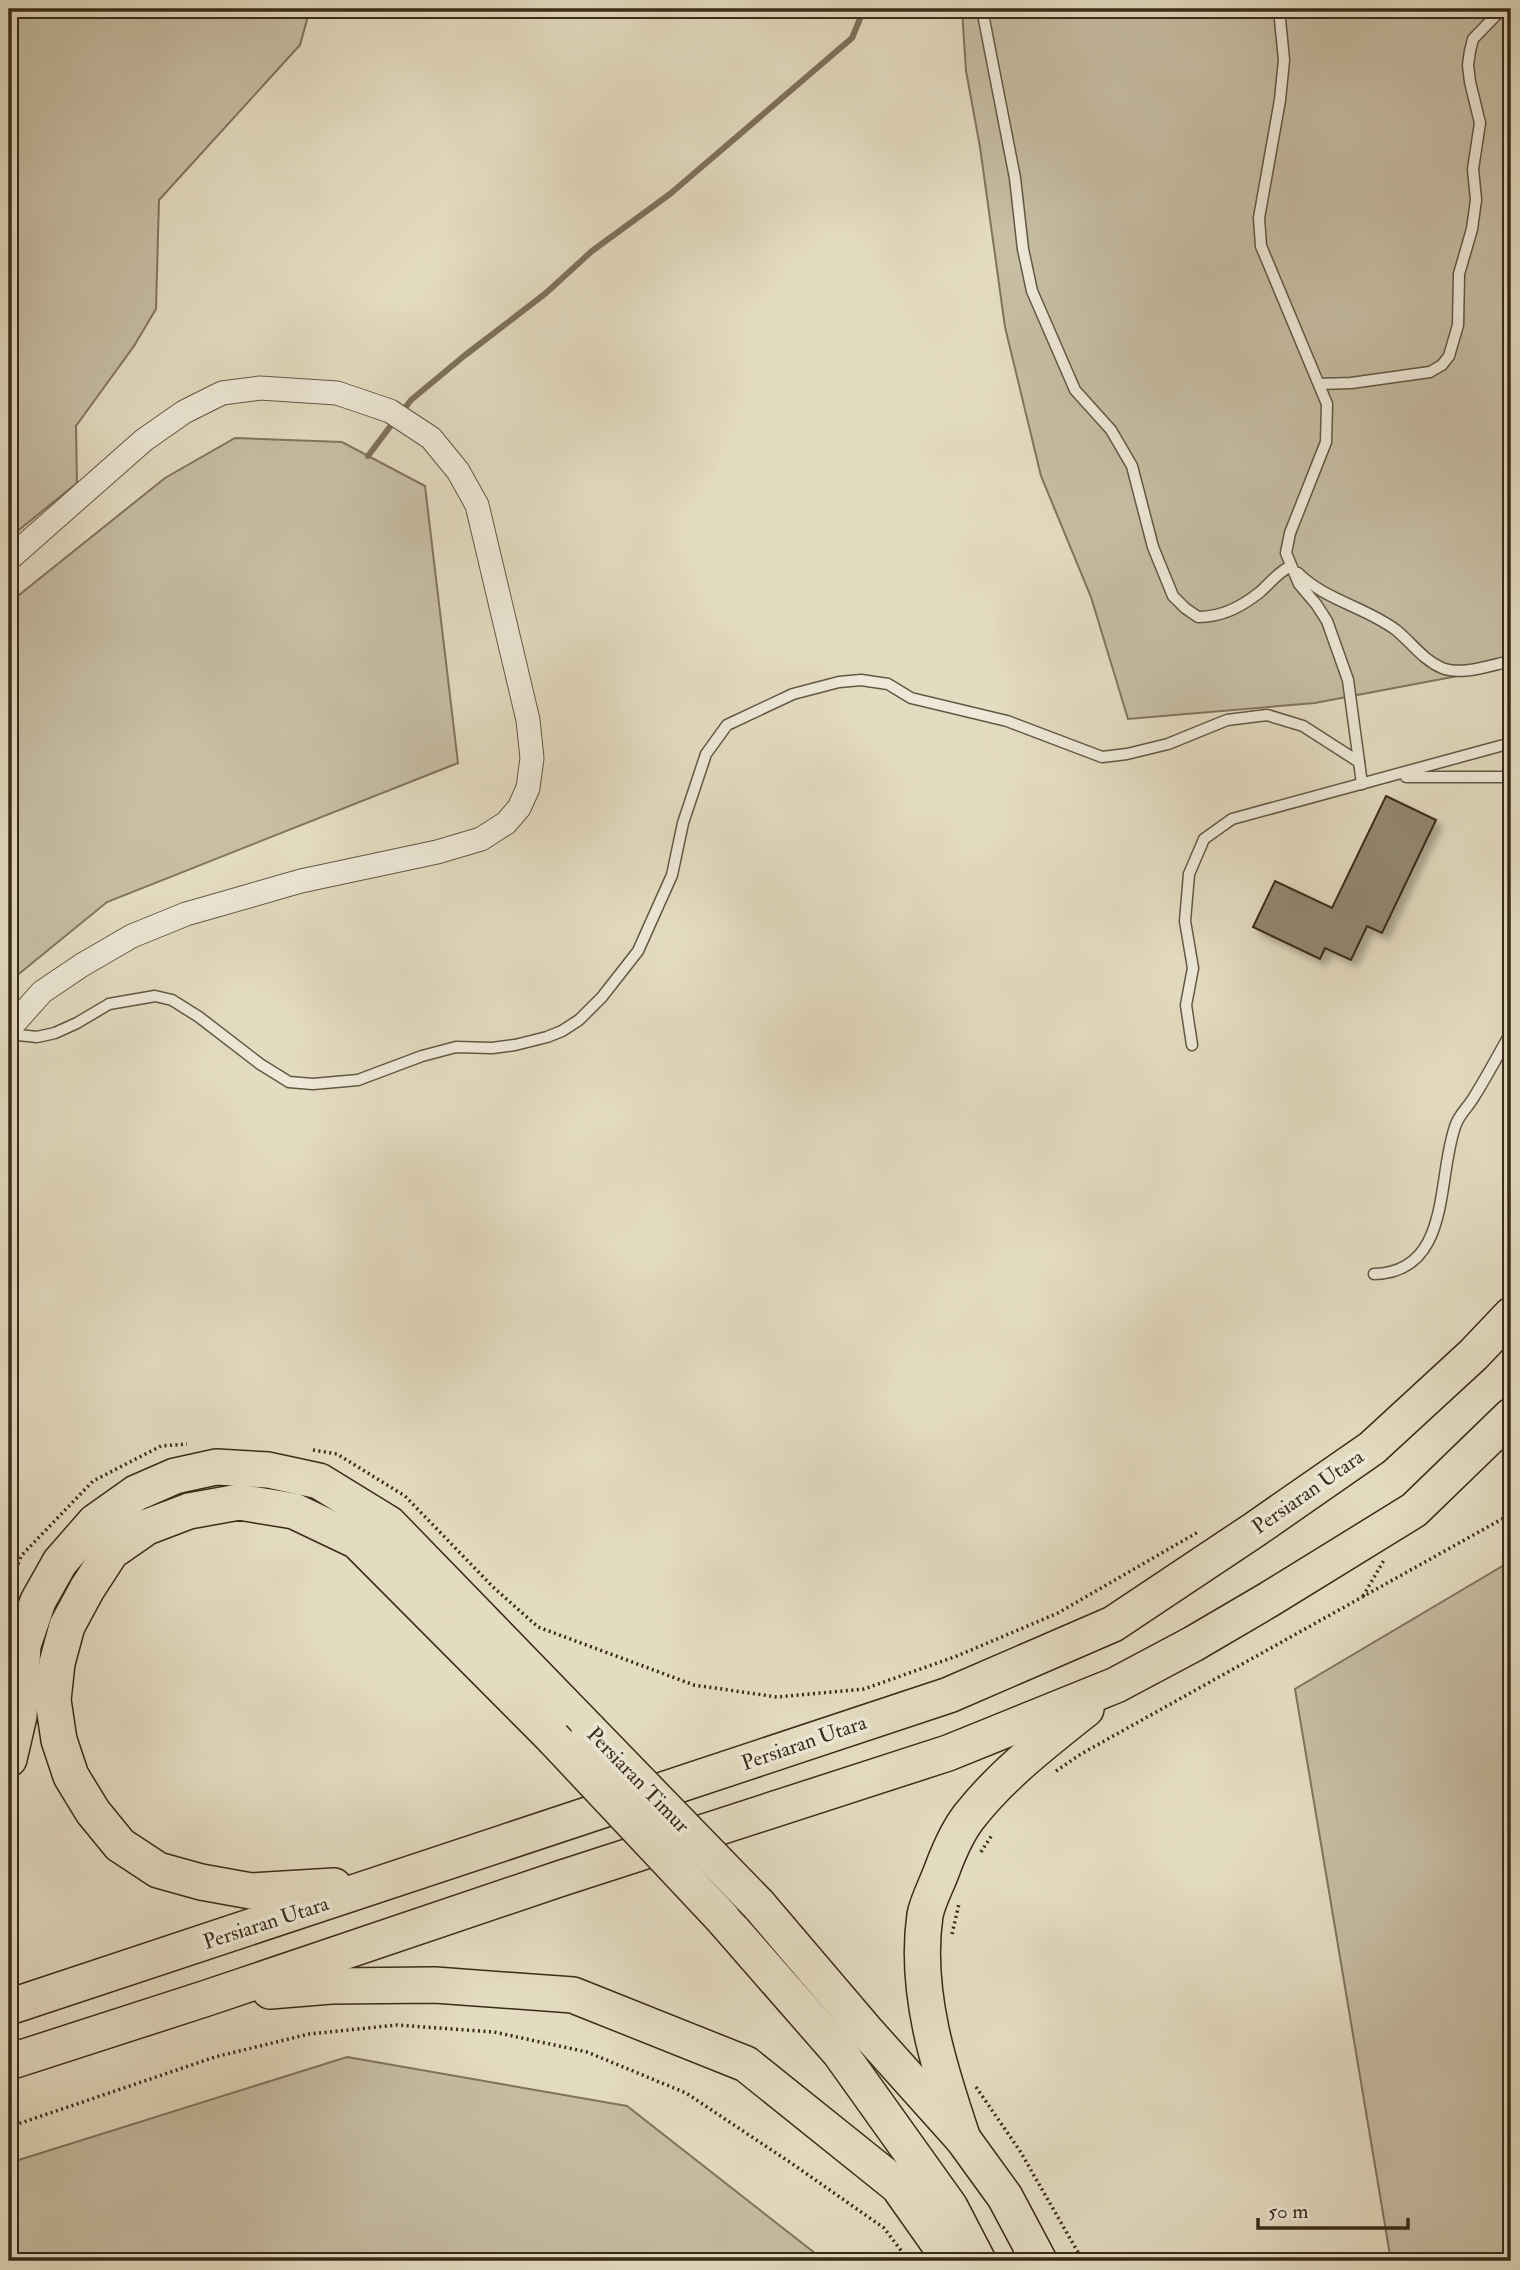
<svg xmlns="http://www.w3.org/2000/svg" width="1520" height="2270" font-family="'IM FELL Double Pica',serif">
<defs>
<filter id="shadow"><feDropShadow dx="6" dy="6" stdDeviation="3.5" flood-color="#0004"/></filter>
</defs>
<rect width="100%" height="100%" fill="#e4dcc1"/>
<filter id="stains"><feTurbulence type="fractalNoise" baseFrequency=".00286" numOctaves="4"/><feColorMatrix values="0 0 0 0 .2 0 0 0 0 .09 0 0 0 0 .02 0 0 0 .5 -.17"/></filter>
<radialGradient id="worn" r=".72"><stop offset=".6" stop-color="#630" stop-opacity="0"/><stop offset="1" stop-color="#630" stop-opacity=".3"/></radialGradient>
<!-- green -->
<g fill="#c7bea4" stroke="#80745e" stroke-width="2">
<polygon points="9,9 310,9 300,45 159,200 156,309 134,346 76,426 77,483 9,538"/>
<polygon points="962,9 1511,9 1511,666 1315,703 1128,719 1091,597 1041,476 1005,327 980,147 966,71"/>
<polygon points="235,438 342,442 425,486 458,763 107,902 9,982 9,603 165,478"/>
<polygon points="1511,1561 1511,2261 1391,2261 1295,1689"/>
<polygon points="347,2057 627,2106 825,2261 9,2261 9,2163"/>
</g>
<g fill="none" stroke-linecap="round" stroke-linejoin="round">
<!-- stream -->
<g stroke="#7d715c" stroke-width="6">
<polyline points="402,412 411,400 464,356 546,293 592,251 670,194 852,38 864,9"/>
<polyline points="368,456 395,420"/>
</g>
</g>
<!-- building -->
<polygon fill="#928770" stroke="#3a2b19" stroke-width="2" filter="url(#shadow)" points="1386,796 1436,820 1382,933 1367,926 1351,960 1325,948 1320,959 1253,927 1275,881 1332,908"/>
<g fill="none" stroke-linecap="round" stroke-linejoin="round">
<defs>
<g id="lane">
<path d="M982 9 1015 178 1023 249 1032 291 1075 390 1111 430 1132 466 1153 547 1173 596 1185 608 1198 617C1222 617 1241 607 1260 592 1270 583 1278 572 1291 566"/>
<polyline points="1279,9 1284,60 1280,100 1259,218 1261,246 1327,404 1326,442 1290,533 1286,553 1299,584 1316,604 1327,621 1348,680 1362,784"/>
<polyline points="1319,384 1351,383 1430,372 1442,365 1449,356 1458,325 1459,274 1472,229 1476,200 1473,169 1480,123 1470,82 1468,65 1470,51 1473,39 1502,9"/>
<path d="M1298 573C1325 600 1365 607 1396 630 1411 642 1423 660 1442 668 1462 676 1491 665 1511 661"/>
<polyline points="1406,777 1511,777"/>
<polyline points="9,1034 37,1037 55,1033 77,1023 109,1004 155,996 172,1000 199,1017 260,1064 289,1082 313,1084 358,1080 422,1056 456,1047 492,1048 515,1045 547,1037 562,1031 579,1020 602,997 638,951 672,875 683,823 706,754 727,725 793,694 839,682 861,680 888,684 911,698 1007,721 1102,757 1127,754 1168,744 1227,720 1267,715 1303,726 1359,762"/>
<polyline points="1192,1045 1186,1005 1193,968 1185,921 1189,874 1204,839 1232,819 1511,743"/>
<path d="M1374 1274C1453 1272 1436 1176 1456 1124 1460 1114 1468 1107 1474 1097 1487 1076 1499 1054 1511 1032"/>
</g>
<polyline id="street" points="9,559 144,440 184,412 222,393 260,388 337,393 390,411 431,438 458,471 477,505 528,720 532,758 528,788 519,808 506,823 481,839 437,852 301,881 186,914 132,936 82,965 42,992 9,1029"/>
<g id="primary">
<polyline points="9,1759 19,1716 23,1645 38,1601 60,1562 95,1522 136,1493 175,1476 216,1467 268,1470 319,1481 389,1524 589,1730"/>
<polyline points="334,1886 251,1891 201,1882 158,1870 120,1845 93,1812 71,1776 59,1740 53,1700 57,1663 67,1626 87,1589 111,1552 147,1527 189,1511 239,1502 294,1511 357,1541 553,1738"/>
<polyline points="759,1905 868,2033 963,2139 1005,2197 1039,2261"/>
<polyline points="722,1918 840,2053 950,2207 978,2261"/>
<polyline points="270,1991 331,1986 435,1985 573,1995 746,2064 898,2186 951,2261"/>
<polyline points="9,2007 949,1695 1113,1624 1254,1530 1372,1448 1473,1355 1511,1315"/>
<polyline points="9,2062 207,1998 559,1879 948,1753 1116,1685 1193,1644 1268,1600 1414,1510 1511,1416"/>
<path d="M963 2139C939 2068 914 1991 925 1915 928 1900 937 1884 942 1870 949 1851 959 1828 972 1813 1004 1773 1046 1741 1086 1709"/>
</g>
</defs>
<!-- lane casing -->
<use href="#lane" stroke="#645743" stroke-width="13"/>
<!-- street casing -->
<use href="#street" stroke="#645743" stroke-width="25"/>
<!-- primary casing -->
<use href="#primary" stroke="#3a2b19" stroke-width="38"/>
<!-- path -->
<g stroke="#3a2b19" stroke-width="3.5" stroke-dasharray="2 3.5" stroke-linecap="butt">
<polyline points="313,1450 337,1454 405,1496 493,1587 538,1627 694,1685 777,1697 864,1689 957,1656 1058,1613 1198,1532"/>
<polyline points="9,1590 21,1556 93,1481 161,1446 187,1444"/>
<polyline points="1363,1596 1384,1560"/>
<polyline points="1056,1771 1081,1754 1511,1514"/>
<polyline points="981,1852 992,1835"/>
<polyline points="952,1934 959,1904"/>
<polyline points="976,2087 1020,2151 1083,2261"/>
<polyline points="9,2127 215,2057 309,2034 397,2025 494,2032 587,2052 686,2093 794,2165 884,2228 909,2261"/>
</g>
<!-- lane -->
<use href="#lane" stroke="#ede8d7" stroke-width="10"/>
<!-- street -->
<use href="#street" stroke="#ede8d7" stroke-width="23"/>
<!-- primary -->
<use href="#primary" stroke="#e4dcc1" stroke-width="35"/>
<defs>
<g id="primary-bridge">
<polyline points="589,1730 759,1905"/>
<polyline points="553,1738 722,1918"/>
</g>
</defs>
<!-- primary-bridge casing -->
<use href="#primary-bridge" stroke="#3a2b19" stroke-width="38" stroke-linecap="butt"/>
<!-- primary-bridge -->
<use href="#primary-bridge" stroke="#e4dcc1" stroke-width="35"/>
</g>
<g text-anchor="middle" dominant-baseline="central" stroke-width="7" stroke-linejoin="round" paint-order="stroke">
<!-- street labels -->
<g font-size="21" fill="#3a2b19" stroke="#ede8d7">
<text transform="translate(1308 1492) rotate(-35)">Persiaran Utara</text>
<text transform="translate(804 1743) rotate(-19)">Persiaran Utara</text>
<text transform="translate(638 1780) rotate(46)">Persiaran Timur</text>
<text transform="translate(266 1923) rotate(-18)">Persiaran Utara</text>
</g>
</g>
<!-- margin -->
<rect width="1520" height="2270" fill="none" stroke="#e4dcc1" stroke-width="35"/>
<rect x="10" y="10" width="1499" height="2249" fill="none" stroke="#3a2b19" stroke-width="3.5"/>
<rect x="18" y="18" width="1485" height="2235" fill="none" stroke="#3a2b19" stroke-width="2"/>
<!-- scale -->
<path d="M1258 2218v10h150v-10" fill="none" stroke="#3a2b19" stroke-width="3.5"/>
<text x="1268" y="2218" font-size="21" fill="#3a2b19" stroke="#ede8d7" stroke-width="5" paint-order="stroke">50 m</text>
<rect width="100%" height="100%" filter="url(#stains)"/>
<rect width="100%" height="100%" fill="url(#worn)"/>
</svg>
